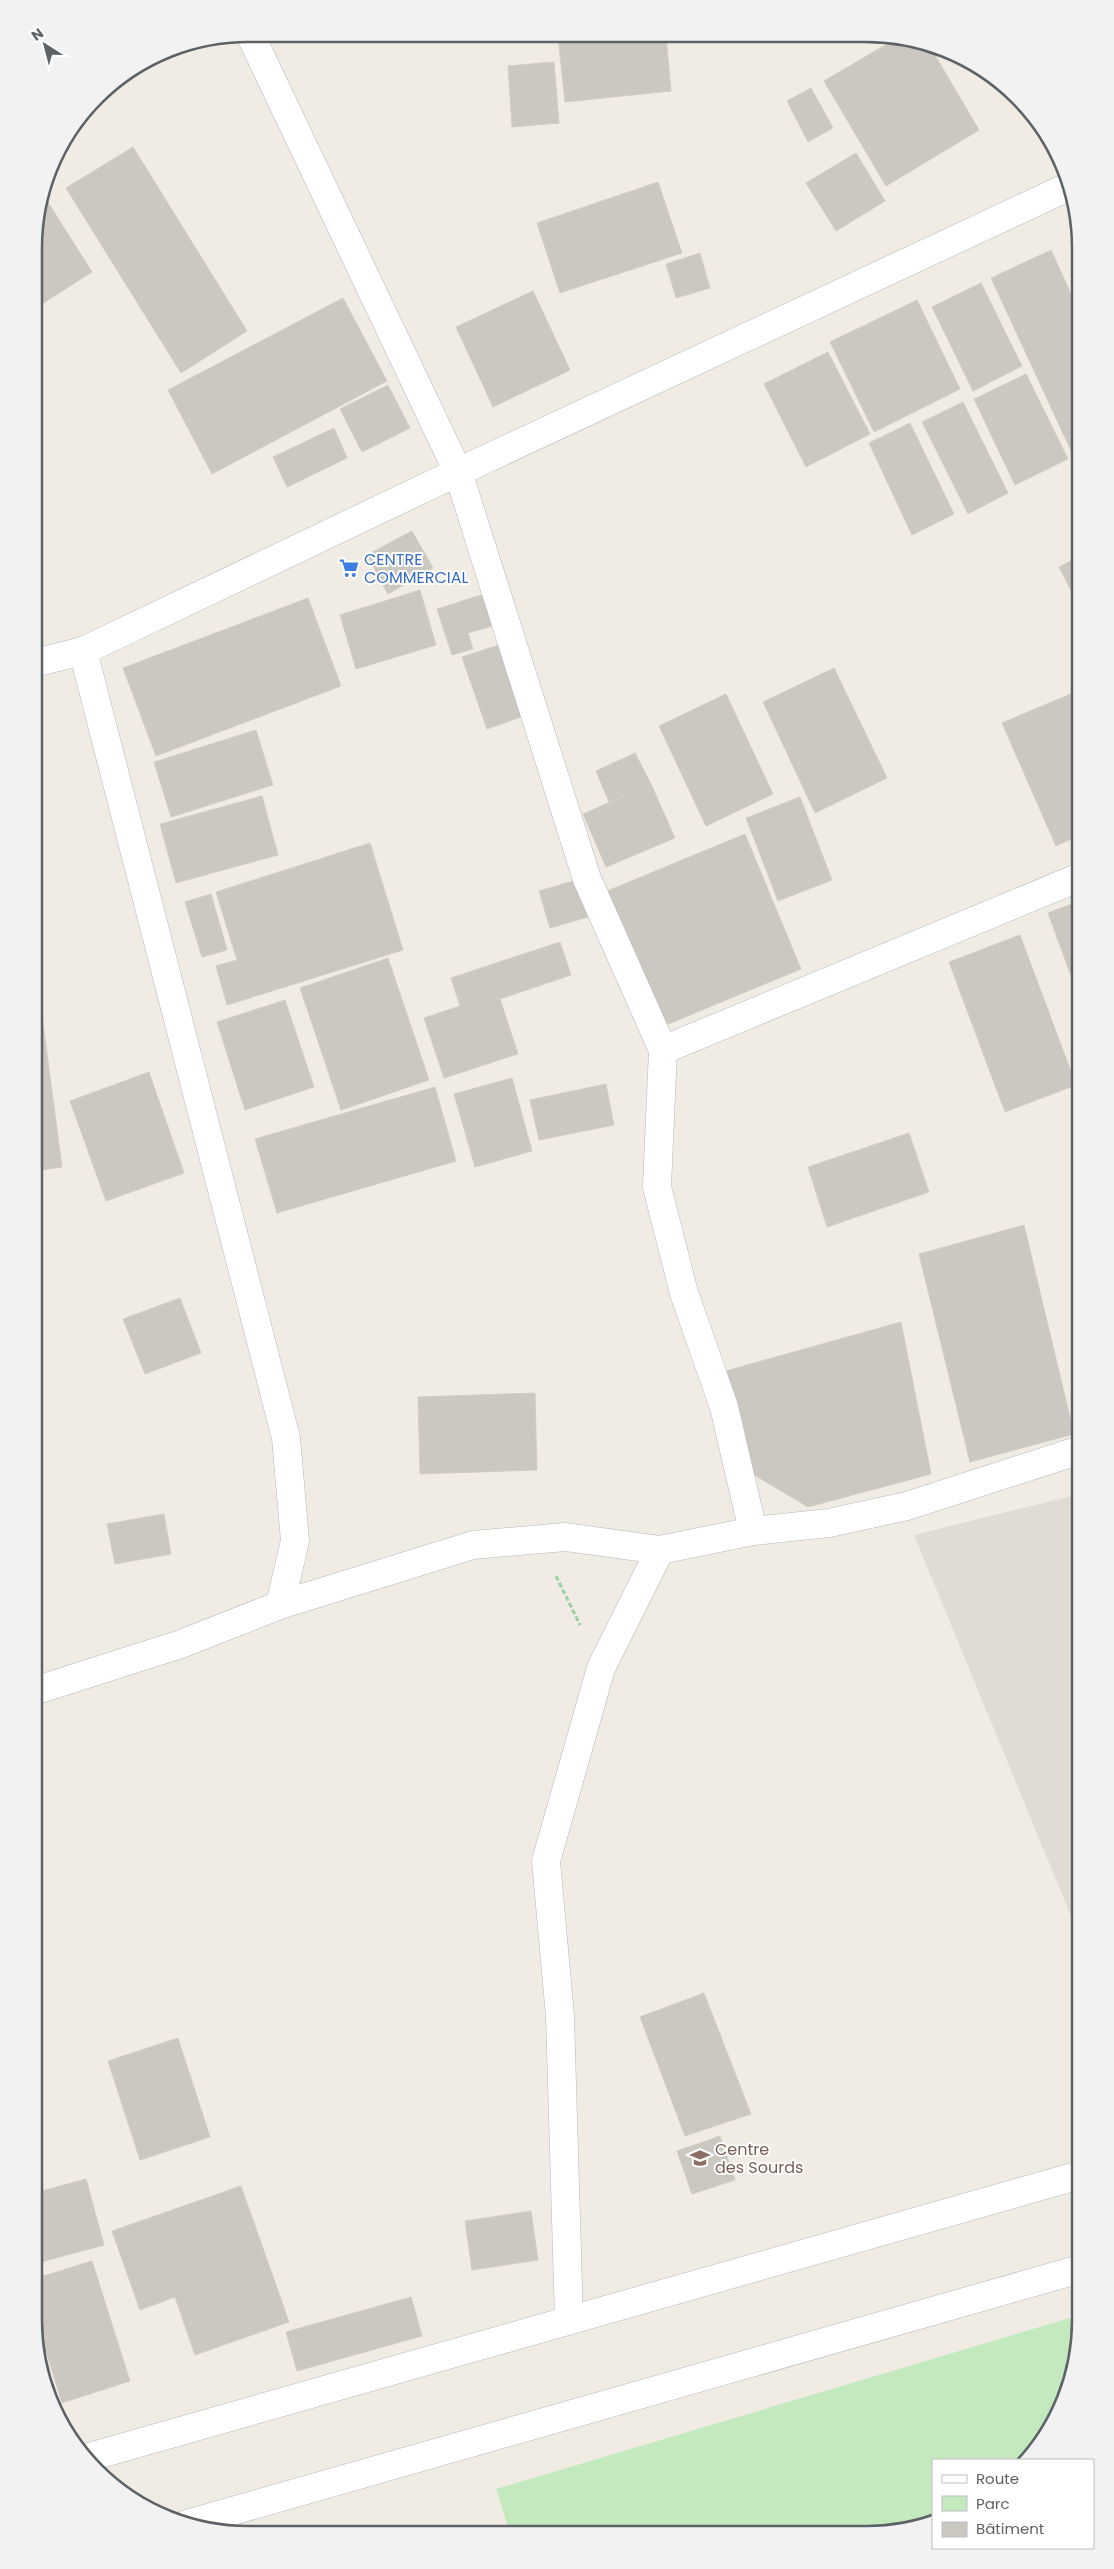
<svg xmlns="http://www.w3.org/2000/svg" width="1114" height="2569" font-family="Poppins,sans-serif">
<rect width="100%" height="100%" fill="#f0ece4"/>
<!-- education -->
<polygon fill="#e0dbd3" points="1080,1494 1080,1938 914,1535"/>
<!-- green -->
<path fill="#c4e9bf" d="M1080 2315C1080 2362 1062 2427 1026 2460H933V2523L922 2528 866 2535 510 2533 496 2489Z"/>
<!-- building -->
<g fill="#cbc7c1" stroke="#d5cdc2">
<polygon points="558,36 666,36 671,91 565,102"/>
<polygon points="897,38 907,38 929,45 979,130 886,186 824,81"/>
<polygon points="554,62 559,123 512,127 508,66"/>
<polygon points="811,88 833,128 808,142 787,101"/>
<polygon points="133,147 247,331 181,373 66,188"/>
<polygon points="856,153 885,201 836,231 806,183"/>
<polygon points="658,182 682,253 560,293 537,223"/>
<polygon points="44,196 92,272 34,309 34,234"/>
<polygon points="1051,250 1080,314 1080,454 1074,457 991,278"/>
<polygon points="700,253 710,288 676,298 666,264"/>
<polygon points="981,283 1022,366 973,391 932,307"/>
<polygon points="533,291 570,370 493,407 456,327"/>
<polygon points="343,298 387,381 212,474 168,390"/>
<polygon points="917,300 960,389 874,432 830,342"/>
<polygon points="828,352 870,434 806,467 764,384"/>
<polygon points="1026,374 1068,459 1015,485 974,399"/>
<polygon points="388,385 410,428 362,452 340,409"/>
<polygon points="963,402 1008,493 968,514 922,422"/>
<polygon points="910,423 954,514 912,535 869,443"/>
<polygon points="334,428 347,458 287,487 273,457"/>
<polygon points="412,531 433,568 388,594 367,555"/>
<polygon points="1080,556 1080,608 1059,567"/>
<polygon points="420,590 436,645 356,669 340,615"/>
<polygon points="494,591 503,623 468,633 473,649 452,655 437,609"/>
<polygon points="308,598 341,686 156,756 123,668"/>
<polygon points="499,645 524,716 487,729 462,657"/>
<polygon points="834,668 887,778 815,813 763,702"/>
<polygon points="1080,690 1080,835 1056,846 1002,723"/>
<polygon points="726,694 773,794 706,826 659,726"/>
<polygon points="256,730 273,785 171,817 154,762"/>
<polygon points="635,753 651,784 609,802 596,771"/>
<polygon points="651,784 675,838 606,867 583,814"/>
<polygon points="262,796 278,855 176,883 160,824"/>
<polygon points="800,797 832,880 778,901 746,818"/>
<polygon points="745,834 801,969 661,1027 605,892"/>
<polygon points="370,843 403,950 227,1005 216,966 237,960 216,892"/>
<polygon points="577,880 588,917 550,928 539,891"/>
<polygon points="211,894 227,950 202,957 185,902"/>
<polygon points="1080,901 1080,1000 1048,913"/>
<polygon points="1020,935 1076,1085 1005,1112 949,962"/>
<polygon points="560,942 571,975 500,999 518,1054 444,1078 424,1018 460,1006 451,978"/>
<polygon points="34,955 62,1167 34,1171"/>
<polygon points="388,958 429,1080 341,1110 300,988"/>
<polygon points="285,1000 314,1087 245,1110 217,1022"/>
<polygon points="149,1072 184,1173 106,1201 70,1101"/>
<polygon points="512,1078 532,1151 475,1167 454,1094"/>
<polygon points="606,1084 614,1125 539,1140 530,1100"/>
<polygon points="435,1087 456,1161 277,1213 255,1139"/>
<polygon points="909,1133 929,1192 827,1227 808,1167"/>
<polygon points="1024,1225 1074,1434 970,1462 919,1254"/>
<polygon points="180,1298 201,1353 145,1374 123,1319"/>
<polygon points="901,1322 931,1474 808,1507 751,1473 722,1372"/>
<polygon points="535,1393 537,1470 420,1474 418,1397"/>
<polygon points="164,1514 171,1554 115,1564 107,1524"/>
<polygon points="704,1993 751,2114 685,2136 640,2017"/>
<polygon points="178,2038 210,2137 140,2160 108,2061"/>
<polygon points="720,2136 735,2180 692,2194 677,2151"/>
<polygon points="86,2179 104,2245 34,2264 34,2193"/>
<polygon points="241,2186 289,2322 195,2355 175,2297 140,2310 112,2231"/>
<polygon points="531,2211 538,2260 472,2270 465,2221"/>
<polygon points="92,2261 130,2381 62,2403 34,2312 34,2279"/>
<polygon points="411,2297 422,2336 297,2371 286,2332"/>
</g>
<g fill="none" stroke-linecap="round" stroke-linejoin="round">
<defs>
<g id="minor">
<polyline points="250,34 458,472 587,879 663,1050 657,1187 684,1293 724,1407 753,1531"/>
<polyline points="83,651 286,1438 295,1541 280,1605"/>
<polyline points="34,663 83,651 458,472 1070,186"/>
<polyline points="663,1050 1080,877"/>
<polyline points="34,1691 181,1644 280,1605 473,1545 565,1537 660,1550 753,1531 829,1523 907,1506 1080,1450"/>
<polyline points="569,2320 560,2016 546,1861 601,1668 660,1550"/>
<polyline points="86,2458 1080,2175"/>
<polyline points="187,2524 1080,2269"/>
</g>
</defs>
<!-- minor casing -->
<use href="#minor" stroke="#b5b8bc" stroke-width="29"/>
<!-- path -->
<polyline stroke="#9ad1a3" stroke-width="3" stroke-dasharray="5 2.5" stroke-linecap="butt" points="556,1576 580,1625"/>
<!-- minor -->
<use href="#minor" stroke="#fff" stroke-width="28"/>
</g>
<!-- icons -->
<defs>
<symbol id="supermarket-bare" viewBox="-9 -9 18 18"><path d="M-6-5.5h2.5l.6 2H6L4.5 2H-2.5L-4.4-4H-6ZM-1.5 3.2a1.3 1.3 0 1 0 .1 0ZM3 3.2a1.3 1.3 0 1 0 .1 0Z" fill="#3f7fe0" stroke="#fff" stroke-width="2.5" paint-order="stroke"/></symbol>
<symbol id="school-bare" viewBox="-9 -9 18 18"><path d="M0-5L7-2L0 1L-7-2ZM-4 1L0 2.5L4 1V4Q0 6-4 4Z" fill="#8d6e63" stroke="#fff" stroke-width="2.5" paint-order="stroke"/></symbol>
</defs>
<g fill-rule="evenodd">
<use href="#supermarket-bare" x="335" y="554" width="28" height="28"/>
<use href="#school-bare" x="686" y="2144" width="28" height="28"/>
</g>
<g text-anchor="middle" dominant-baseline="central" stroke-width="4" stroke-linejoin="round" paint-order="stroke">
<!-- shop labels -->
<g font-size="16" fill="#366cbe" stroke="#fff" text-anchor="start">
<text x="364" y="559">CENTRE<tspan x="364" dy="18">COMMERCIAL</tspan></text>
</g>
<!-- education labels -->
<g font-size="16" fill="#785e54" stroke="#fff" text-anchor="start">
<text x="715" y="2149">Centre<tspan x="715" dy="18">des Sourds</tspan></text>
</g>
</g>
<!-- crop -->
<path d="M0 0H1114V2569H0ZM248 42H866A206 206 0 0 1 1072 248V2320A206 206 0 0 1 866 2526H248A206 206 0 0 1 42 2320V248A206 206 0 0 1 248 42Z" fill="#f2f2f3" fill-rule="evenodd"/>
<path fill="none" stroke="#5c6266" stroke-width="2.5" d="M248 42H866A206 206 0 0 1 1072 248V2320A206 206 0 0 1 866 2526H248A206 206 0 0 1 42 2320V248A206 206 0 0 1 248 42Z"/>
<!-- legend -->
<rect x="932" y="2459" width="162" height="90" fill="#ffffff" stroke="#bec0c2"/>
<rect x="942" y="2475" width="25" height="8" fill="#ffffff" stroke="#bec0c2"/>
<text x="976" y="2484" font-size="15" fill="#5c6266">Route</text>
<rect x="942" y="2496" width="25" height="15" fill="#c4e9bf" stroke="#bec0c2"/>
<text x="976" y="2509" font-size="15" fill="#5c6266">Parc</text>
<rect x="942" y="2522" width="25" height="15" fill="#cbc7c1" stroke="#bec0c2"/>
<text x="976" y="2534" font-size="15" fill="#5c6266">Bâtiment</text>
<!-- north arrow -->
<g transform="translate(45 45) rotate(324)" stroke="#ffffff" stroke-width="4" paint-order="stroke">
<path d="M0-4L9 19L0 12L-9 19Z" fill="#5c6266"/>
<text y="-8" font-size="14" font-weight="bold" text-anchor="middle" fill="#5c6266">N</text>
</g>
</svg>
